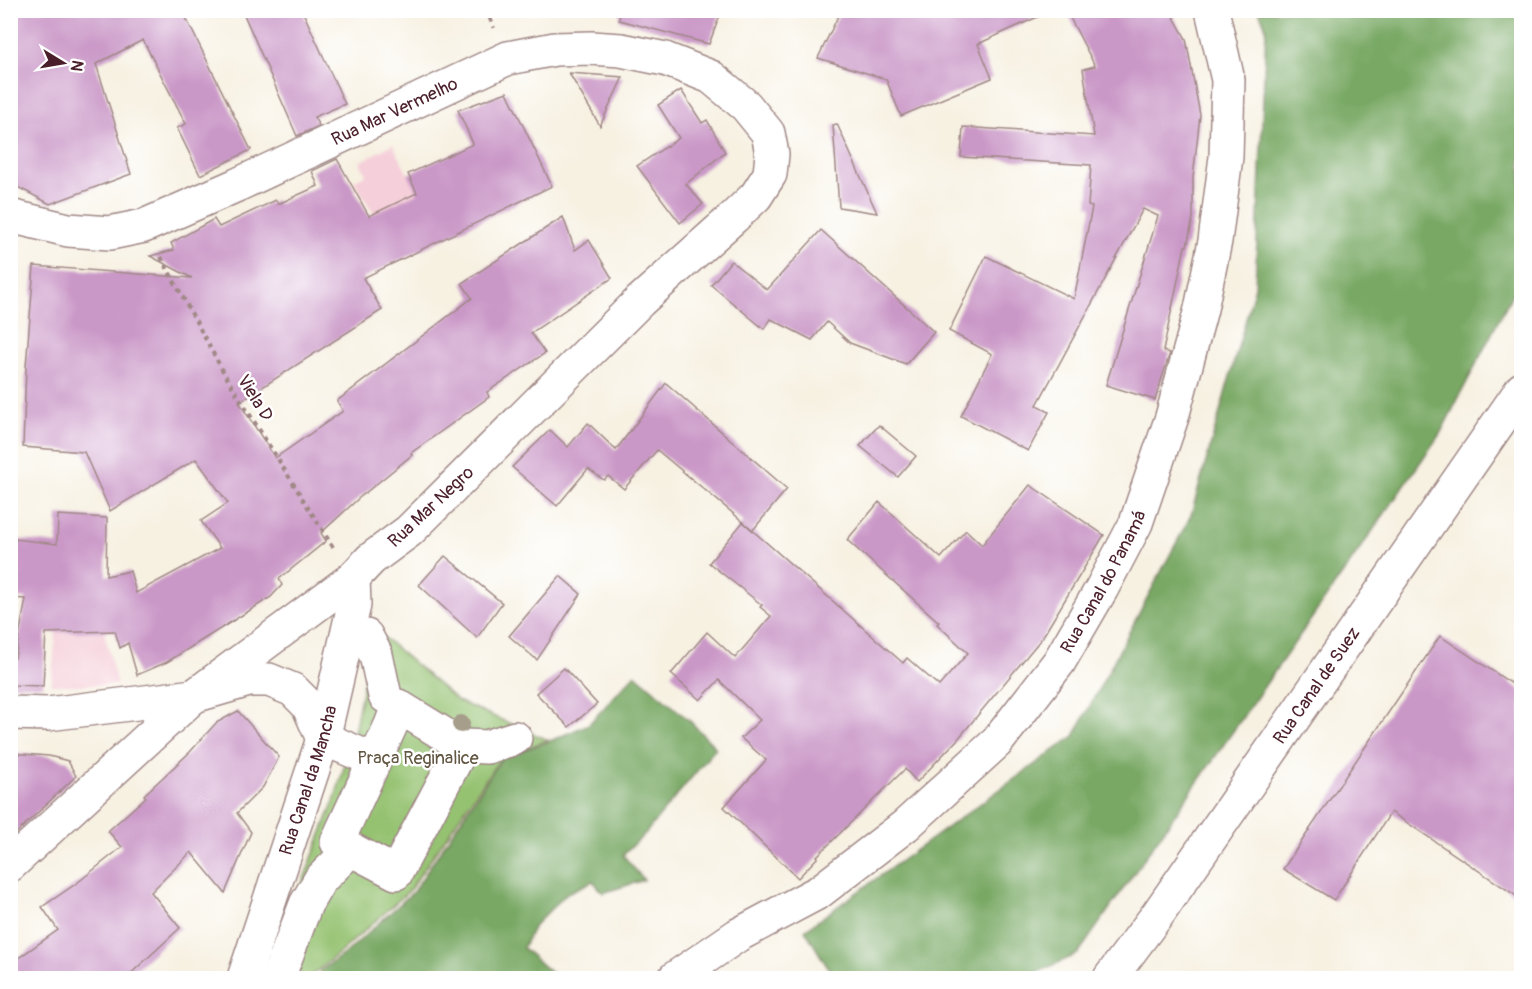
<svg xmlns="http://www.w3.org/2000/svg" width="1532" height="989" font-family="Pangolin,sans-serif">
<rect width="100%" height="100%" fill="#fff"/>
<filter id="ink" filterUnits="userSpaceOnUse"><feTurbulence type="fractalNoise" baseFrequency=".0167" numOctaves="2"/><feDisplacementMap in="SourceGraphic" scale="12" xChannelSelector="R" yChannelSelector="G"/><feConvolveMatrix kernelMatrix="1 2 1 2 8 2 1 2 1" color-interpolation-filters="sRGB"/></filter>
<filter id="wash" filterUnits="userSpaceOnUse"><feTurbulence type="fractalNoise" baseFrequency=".008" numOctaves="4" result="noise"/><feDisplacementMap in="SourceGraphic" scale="24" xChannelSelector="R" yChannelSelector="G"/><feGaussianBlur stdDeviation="1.35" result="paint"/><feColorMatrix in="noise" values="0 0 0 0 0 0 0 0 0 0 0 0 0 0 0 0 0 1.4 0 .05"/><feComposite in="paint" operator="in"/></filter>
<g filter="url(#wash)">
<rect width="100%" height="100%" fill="#f7f1e2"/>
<!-- built -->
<g fill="#f5cfd9">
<polygon points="393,144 417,193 374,214 354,181 366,174 360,162"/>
<polygon points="104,631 117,685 51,685 56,633"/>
</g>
<!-- green -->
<polygon fill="#95c271" stroke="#70704e" stroke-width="1.5" points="374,629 458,701 548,740 501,757 409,891 343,950 308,978 267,978 281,938 334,801 353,737"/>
<!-- forest -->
<g fill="#78a863" stroke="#616447" stroke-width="1.5">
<polygon points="1259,11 1521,11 1521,277 1440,434 1078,954 1025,978 834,978 805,930 1074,736 1191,515 1255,287 1266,28"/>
<polygon points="635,674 690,721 716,748 644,835 623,855 644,880 603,893 593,881 567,893 534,926 523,948 557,978 324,978 320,971 348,951 413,892 502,758 550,741 589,724"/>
</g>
<g id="blocks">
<!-- building -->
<g fill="#ca98c7">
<polygon points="10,10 200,10 186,18 251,150 200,175 177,128 186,124 143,40 96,64 131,174 50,204 10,183"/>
<polygon points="242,10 302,10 345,104 314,117 319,126 297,136"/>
<polygon points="620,10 722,10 709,44 619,20"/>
<polygon points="841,10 1053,10 978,44 992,78 901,116 886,79 818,58"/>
<polygon points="1066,10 1170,10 1186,39 1200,115 1193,178 1193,218 1187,246 1185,246 1163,351 1170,353 1155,400 1106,385 1158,216 1143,209 1037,405 1049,412 1028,451 961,416 992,354 949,331 986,256 1074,299 1092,207 1088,206 1091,165 961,157 963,127 1094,136 1083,69 1095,66"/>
<polygon points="569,73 623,77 600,126"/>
<polygon points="681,90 702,123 707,120 725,152 686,184 703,204 680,223 637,166 679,138 658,105"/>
<polygon points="507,92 552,186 363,278 382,310 239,402 275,458 343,411 337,401 472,298 462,283 563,217 575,250 589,240 612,278 531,333 545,353 487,392 489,397 411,453 412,455 359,498 321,533 326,541 279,579 282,585 271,597 167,662 137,675 128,643 120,648 115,631 46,633 43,686 10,685 10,658 15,658 26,599 10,598 10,568 15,539 57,544 58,515 107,518 106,576 130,571 136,593 220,548 201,521 228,503 196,459 110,511 84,452 23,447 26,367 34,266 192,278 150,256 174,250 171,243 214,219 219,227 276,200 278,204 318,186 312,171 337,159 369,216 417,193 408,174 473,144 458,110"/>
<polygon points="837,124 877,213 839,207 833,125"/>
<polygon points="821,230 934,332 906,364 850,343 827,322 812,340 771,319 764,329 711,285 731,261 767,290"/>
<polygon points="666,383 787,489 753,530 657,450 624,489 608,476 604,480 588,469 557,506 512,467 550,430 568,447 588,423 616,450"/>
<polygon points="879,425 916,456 898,477 860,446"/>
<polygon points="1030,485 1104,535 1042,638 958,739 917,782 905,769 817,856 818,857 798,878 724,807 766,760 741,738 760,720 719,680 700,700 671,674 707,632 735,658 771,616 760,607 762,605 709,563 743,522 903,663 907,658 939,686 968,653 937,624 939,622 847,540 879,502 941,558 966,530 982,545"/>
<polygon points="445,556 502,603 477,638 419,585"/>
<polygon points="560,576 581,594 537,660 509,636"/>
<polygon points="1440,636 1521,690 1521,899 1391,812 1334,900 1283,869"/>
<polygon points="564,668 597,704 569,727 536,693"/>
<polygon points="238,711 279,757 263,787 237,813 251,832 225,893 191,852 151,892 180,928 126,978 10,978 10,964 58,930 42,907 77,883 122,847 108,831 146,797 144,795 190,752 216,723"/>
<polygon points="10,753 49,756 68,761 76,776 10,839"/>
</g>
</g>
</g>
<g filter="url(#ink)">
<use href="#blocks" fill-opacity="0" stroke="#a08886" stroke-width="1.5"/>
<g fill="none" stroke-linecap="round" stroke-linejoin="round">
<defs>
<g id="minor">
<path id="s1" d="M10 216 68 230 110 233 144 226 237 185 508 58 555 49 591 48 621 50 665 59 711 77 746 106 768 133 772 154 770 174 756 196 734 217 640 301 409 531 371 559 353 578 194 696 10 865"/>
<polyline points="366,636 376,655 385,696"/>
<polyline points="10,713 48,714 194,696 249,680 269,680 293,690 308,705 323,739"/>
<polyline points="334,743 374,760"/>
<polyline points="463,746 396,873 337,842 391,725 398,706 463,746 487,747 515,738"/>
<path id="s2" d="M244 978 323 739 354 605 353 578"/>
<polyline points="278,978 306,904 320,880 351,849"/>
<path id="s3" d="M675 978 738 935 819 892 906 825 997 742 1059 662 1102 588 1136 523 1172 417 1201 309 1215 241 1226 157 1228 80 1212 10"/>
<path id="s4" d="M1110 978 1158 914 1522 389"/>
</g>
</defs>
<!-- minor casing -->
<use href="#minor" stroke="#a08886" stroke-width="36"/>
<!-- path -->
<g stroke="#a08886" stroke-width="4" stroke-dasharray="4.5 4.5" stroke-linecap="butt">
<polyline points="486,10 494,28"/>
<polyline points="161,257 225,375 333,547"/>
</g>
<!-- minor -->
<use href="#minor" stroke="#fff" stroke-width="33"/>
</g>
<!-- trees -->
<circle fill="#a69d8b" cx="461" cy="724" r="9"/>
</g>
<g text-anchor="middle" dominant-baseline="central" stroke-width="5" stroke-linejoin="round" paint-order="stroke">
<!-- street labels -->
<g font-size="18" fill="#4a1f2b" stroke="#fff">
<text stroke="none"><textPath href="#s1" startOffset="412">Rua Mar Vermelho</textPath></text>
<text transform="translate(255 398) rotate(58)">Viela D</text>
<text transform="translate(431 507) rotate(-43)">Rua Mar Negro</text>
<text stroke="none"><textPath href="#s3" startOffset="594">Rua Canal do Panamá</textPath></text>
<text stroke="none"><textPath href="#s4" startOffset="358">Rua Canal de Suez</textPath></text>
<text stroke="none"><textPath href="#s2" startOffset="208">Rua Canal da Mancha</textPath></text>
</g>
<!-- park labels -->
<g font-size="18" fill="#645844" stroke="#fff">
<text x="418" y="758">Praça Reginalice</text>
</g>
</g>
<!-- margin -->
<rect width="1532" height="989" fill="none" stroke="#fff" stroke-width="36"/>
<!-- north arrow -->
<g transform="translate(63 63) rotate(101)" stroke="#ffffff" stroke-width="4.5" paint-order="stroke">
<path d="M0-4.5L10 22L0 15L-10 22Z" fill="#4a1f2b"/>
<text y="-9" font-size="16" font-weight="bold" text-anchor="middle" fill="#4a1f2b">N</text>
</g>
</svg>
